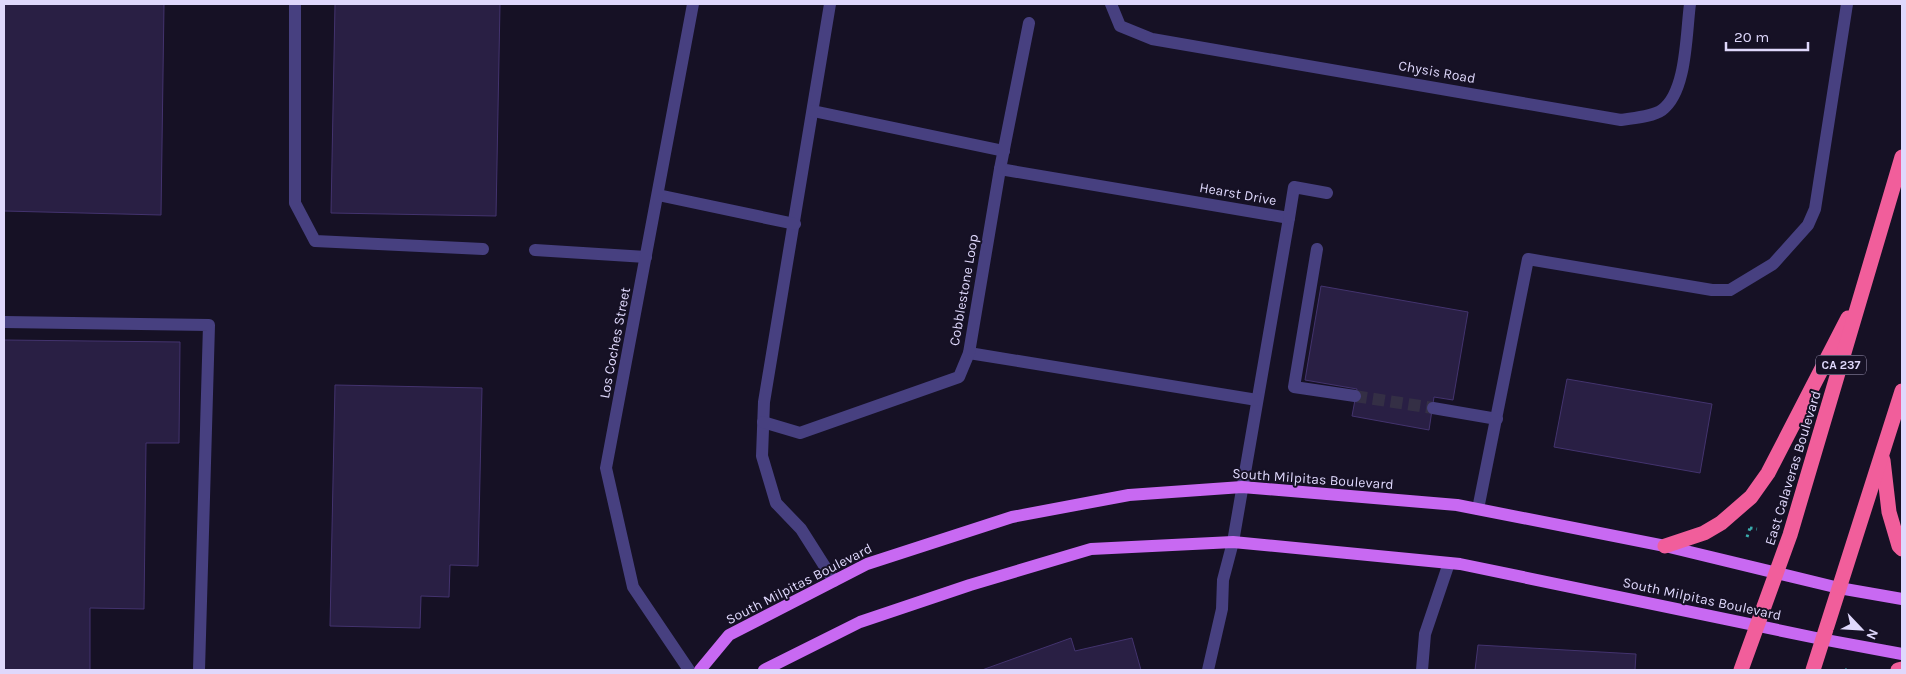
<svg xmlns="http://www.w3.org/2000/svg" width="1906" height="674" font-family="Karla,sans-serif">
<rect width="100%" height="100%" fill="#161125"/>
<!-- building -->
<g fill="#291f44" stroke="#43336e">
<polygon points="4,4 164,4 161,215 4,211"/>
<polygon points="335,4 500,4 496,216 331,213"/>
<polygon points="1321,286 1468,312 1453,400 1434,397 1429,430 1352,416 1357,389 1305,380"/>
<polygon points="4,340 180,342 179,443 146,443 144,609 90,608 90,670 4,670"/>
<polygon points="1567,379 1712,404 1700,473 1554,447"/>
<polygon points="335,385 482,388 478,566 450,565 449,597 421,596 420,628 330,626"/>
<polygon points="1071,638 1075,651 1132,638 1141,670 982,670"/>
<polygon points="1478,645 1636,654 1635,670 1475,670"/>
</g>
<g fill="none" stroke-linecap="round" stroke-linejoin="round">
<!-- minor-tunnel -->
<polyline stroke="#342f45" stroke-width="12" stroke-dasharray="12 6" stroke-linecap="butt" points="1355,396 1433,408"/>
<!-- path -->
<g stroke="#3aadae" stroke-width="3" stroke-dasharray="2.5 4" stroke-linecap="butt">
<polyline points="1750,528 1757,529"/>
<polyline points="1747,537 1750,528"/>
<polyline points="1846,670 1847,669"/>
</g>
<!-- minor -->
<g stroke="#474080" stroke-width="12">
<polyline points="295,4 295,203 315,241 483,249"/>
<polyline points="830,4 764,402 762,456 776,503 801,529 834,581"/>
<path d="M1111 4 1120 26 1152 39 1621 120C1633 118 1652 117 1662 110 1687 92 1686 33 1690 4"/>
<polyline points="813,111 1004,151"/>
<polyline points="1000,169 1289,218 1233,542 1223,580 1222,609 1208,670"/>
<polyline points="658,195 795,224"/>
<polyline points="1289,218 1294,187 1327,193"/>
<polyline points="1317,249 1294,387 1355,396"/>
<polyline points="535,250 646,257"/>
<polyline points="4,322 209,325 199,670"/>
<polyline points="969,353 1257,400"/>
<polyline points="1433,408 1497,419"/>
<polyline points="763,422 800,433 959,377 969,353 1000,169 1029,23"/>
<polyline points="1478,509 1528,259 1712,290 1730,290 1773,264 1808,225 1815,209 1847,4"/>
<polyline points="689,670 633,587 606,468 693,4"/>
<polyline points="1422,670 1425,634 1449,563"/>
</g>
<!-- major -->
<g stroke="#c869f2" stroke-width="12">
<polyline points="700,670 729,635 867,564 1012,517 1129,495 1242,487 1457,505 1665,546 1839,588 1902,599"/>
<polyline points="764,670 860,622 970,585 1091,549 1233,542 1460,564 1821,639 1902,654"/>
</g>
<!-- highway -->
<g stroke="#f15e9b" stroke-width="15">
<polyline points="1883,460 1889,512 1899,546 1902,549"/>
<polyline points="1665,546 1704,533 1721,523 1751,497 1768,473 1848,318"/>
<polyline points="1741,670 1790,535 1902,157"/>
<polyline points="1813,670 1902,391"/>
<polyline points="1898,670 1902,669"/>
</g>
</g>
<g text-anchor="middle" dominant-baseline="central" stroke-width="4" stroke-linejoin="round" paint-order="stroke">
<!-- shield labels -->
<rect fill="#161125" stroke="#a39cbc" stroke-width="1" x="1816" y="355.5" width="50" height="19" rx="4"/>
<g font-size="12" font-weight="bold" fill="#dfd8fc">
<text x="1841" y="365">CA 237</text>
</g>
<!-- street labels -->
<g font-size="14" fill="#dfd8fc" stroke="#161125">
<text transform="translate(1437 72) rotate(10)">Chysis Road</text>
<text transform="translate(1238 194) rotate(10)">Hearst Drive</text>
<text transform="translate(964 290) rotate(-80)">Cobblestone Loop</text>
<text transform="translate(615 343) rotate(-79)">Los Coches Street</text>
<text transform="translate(1793 468) rotate(-73)">East Calaveras Boulevard</text>
<text transform="translate(1313 479) rotate(4)">South Milpitas Boulevard</text>
<text transform="translate(799 584) rotate(-27)">South Milpitas Boulevard</text>
<text transform="translate(1702 599) rotate(12)">South Milpitas Boulevard</text>
</g>
</g>
<!-- border -->
<rect width="1906" height="674" fill="none" stroke="#dfd8fc" stroke-width="10"/>
<!-- north arrow -->
<g transform="translate(1861 629) rotate(115)" stroke="#161125" stroke-width="4" paint-order="stroke">
<path d="M0-4L9 19L0 12L-9 19Z" fill="#dfd8fc"/>
<text y="-8" font-size="14" font-weight="bold" text-anchor="middle" fill="#dfd8fc">N</text>
</g>
<!-- scale -->
<path d="M1726 42v8h82v-8" fill="none" stroke="#dfd8fc" stroke-width="2.5"/>
<text x="1734" y="42" font-size="15" fill="#dfd8fc" stroke="#161125" stroke-width="4" paint-order="stroke">20 m</text>
</svg>
